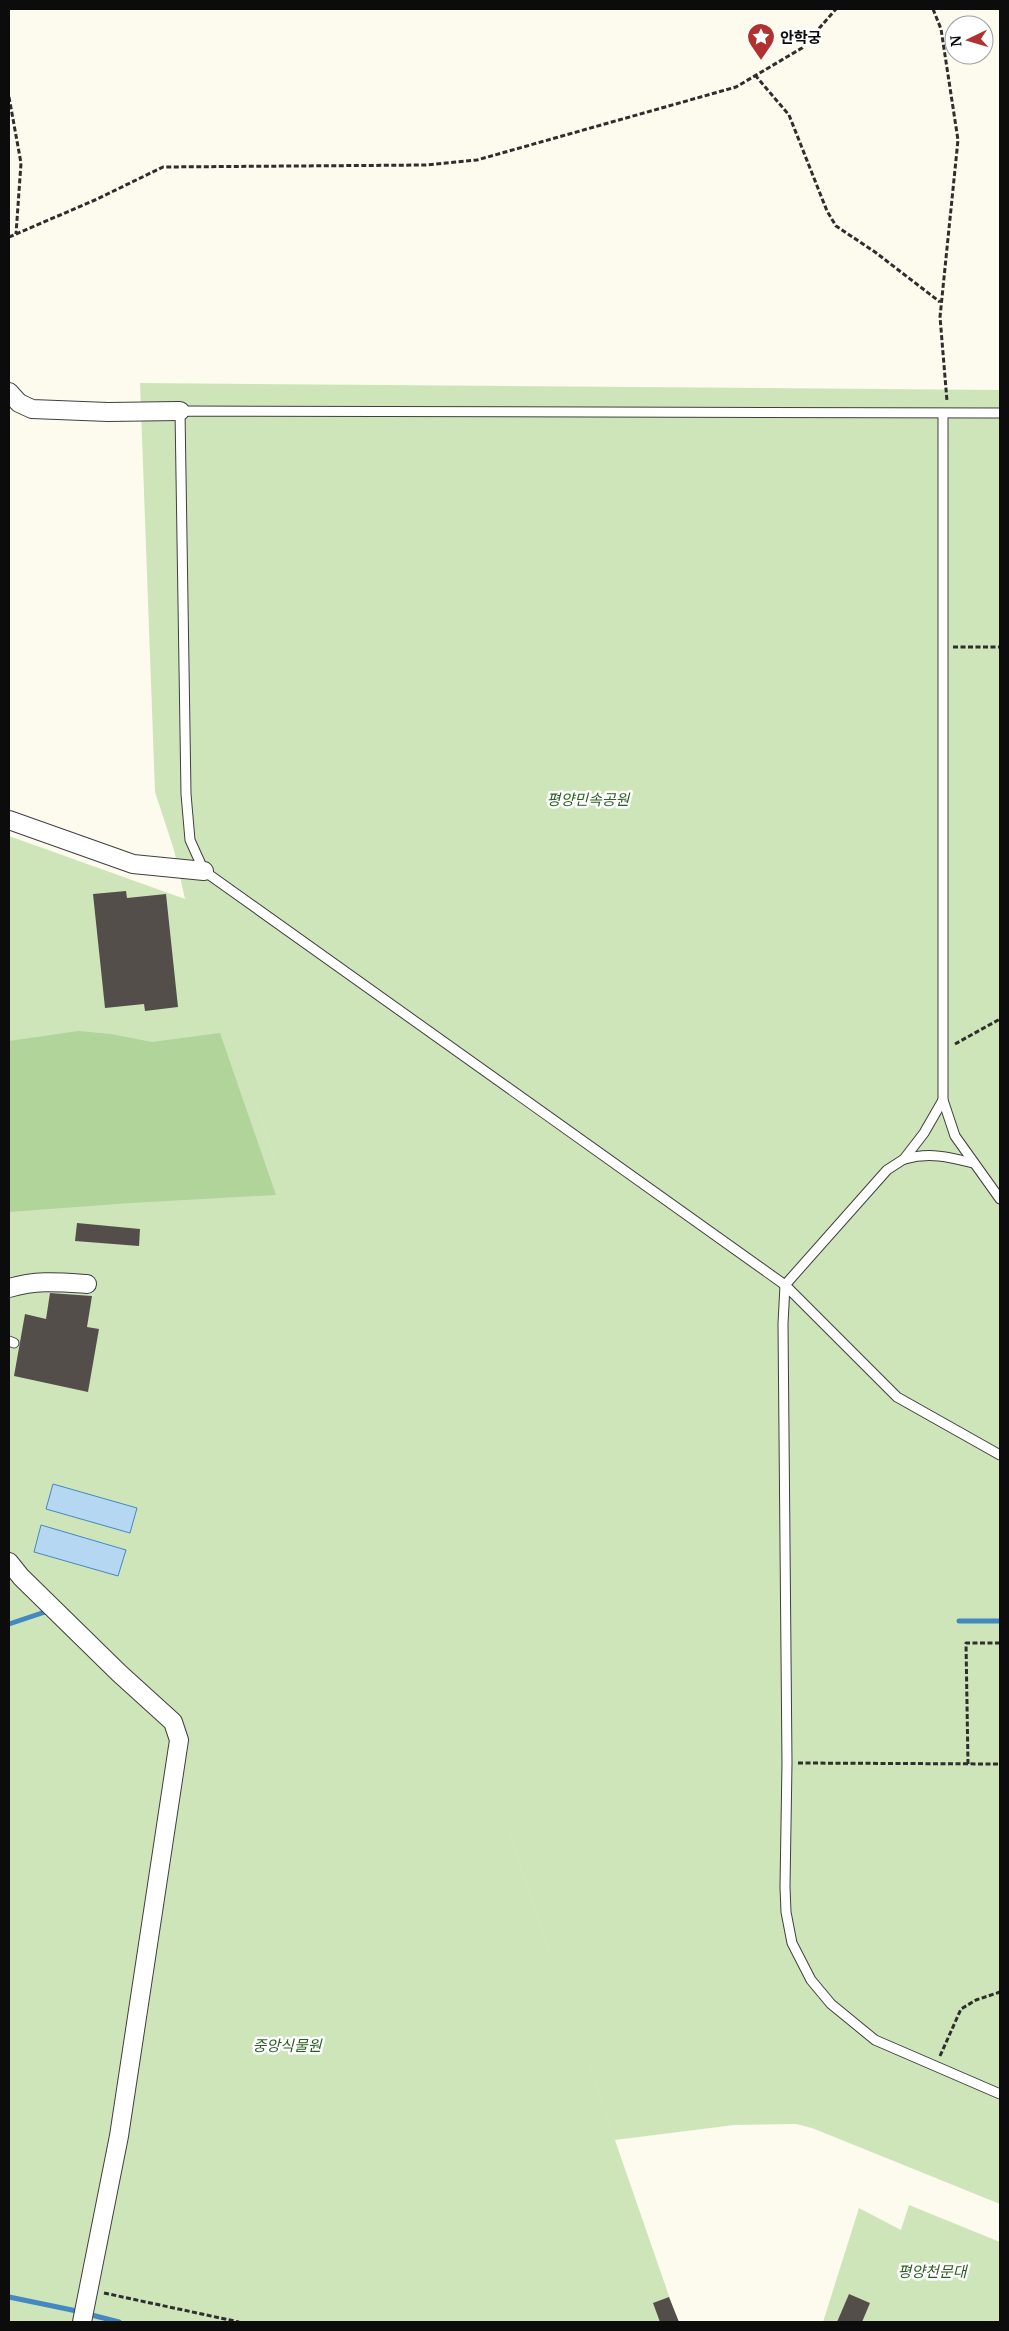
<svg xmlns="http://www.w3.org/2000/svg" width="1009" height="2331" font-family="Merriweather,'Noto Sans KR',serif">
<rect width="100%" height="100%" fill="#fdfbed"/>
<!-- green -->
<g fill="#cee5ba">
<polygon points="140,383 1000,390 1000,2204 812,2128 796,2124 734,2125 615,2140 231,1032 678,2322 9,2322 9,836 185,899 174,850 155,792"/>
<polygon points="909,2205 1000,2242 1000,2322 823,2322 859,2208 901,2230"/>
</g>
<!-- forest -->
<polygon fill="#b1d49a" points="78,1031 111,1034 152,1042 220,1033 276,1195 131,1203 9,1212 9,1041"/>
<!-- water -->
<g fill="#b6d7f1" stroke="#4388c1">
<polygon points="53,1484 137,1508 130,1533 46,1509"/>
<polygon points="41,1525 126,1550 118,1576 34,1552"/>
</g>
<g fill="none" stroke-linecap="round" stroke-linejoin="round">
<!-- stream -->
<g stroke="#4388c1" stroke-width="5">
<polyline points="959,1621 1000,1621"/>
<polyline points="9,1624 45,1612"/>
<polyline points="9,2297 72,2310 119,2322"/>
</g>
</g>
<!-- building -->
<g fill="#544e4a">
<polygon points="126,891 127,898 166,894 178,1007 145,1011 144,1004 105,1008 93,894"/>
<polygon points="77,1223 140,1229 139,1246 75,1241"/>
<polygon points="50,1293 92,1296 87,1327 99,1329 88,1392 14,1376 25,1314 46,1319"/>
<polygon points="849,2294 870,2303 862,2322 837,2322"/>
<polygon points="669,2297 679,2322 660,2322 653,2303"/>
</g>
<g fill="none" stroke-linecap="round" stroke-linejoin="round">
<defs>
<g id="service">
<polyline points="943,414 943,1100 955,1136 1000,1199"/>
<polyline points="943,1100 924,1133 904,1159 887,1170 785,1285 204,871 190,840 186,794 180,411 1000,413"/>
<path d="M905 1159C929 1152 949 1157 973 1163"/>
<polyline points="785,1285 783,1324 787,1763 785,1887 786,1912 792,1943 811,1980 831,2004 875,2040 1000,2094"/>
<polyline points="785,1285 897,1397 1000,1455"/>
<polyline points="9,1341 14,1343"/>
</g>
<g id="minor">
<polyline points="9,392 19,403 32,409 108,412 180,411"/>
<polyline points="9,820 133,864 204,871"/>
<path d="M9 1288C37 1280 57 1282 87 1284"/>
<polyline points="9,1562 21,1577 119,1673 173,1722 179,1740 119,2136 82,2322"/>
</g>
</defs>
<!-- service casing -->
<use href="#service" stroke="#3f3f3f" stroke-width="11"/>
<!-- minor casing -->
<use href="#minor" stroke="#3f3f3f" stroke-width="20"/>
<!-- path -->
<g stroke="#2e2e2e" stroke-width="3" stroke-dasharray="5 2.5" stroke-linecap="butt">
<polyline points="933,9 941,29 958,140 940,317 947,401"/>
<polyline points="755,75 789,115 827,211 836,226 875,252 940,302"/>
<polyline points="9,97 21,163 16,234"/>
<polyline points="9,237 95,200 163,167 426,165 477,160 736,87 802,48 836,9"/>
<polyline points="953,647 1000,647"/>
<polyline points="955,1044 1000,1019"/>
<polyline points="798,1763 1000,1764"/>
<polyline points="968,1764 966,1643 1000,1643"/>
<polyline points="940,2056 961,2009 976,2000 1000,1992"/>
<polyline points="104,2293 239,2322"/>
</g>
<!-- service -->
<use href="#service" stroke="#fff" stroke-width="9"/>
<!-- minor -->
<use href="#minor" stroke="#fff" stroke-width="18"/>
</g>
<!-- icons -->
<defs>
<symbol id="sight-pin" viewBox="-11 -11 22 30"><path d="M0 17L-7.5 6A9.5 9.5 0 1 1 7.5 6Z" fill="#b03130" stroke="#fff"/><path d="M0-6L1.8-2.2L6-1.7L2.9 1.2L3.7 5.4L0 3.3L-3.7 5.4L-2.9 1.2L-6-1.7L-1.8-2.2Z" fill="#fff"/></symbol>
</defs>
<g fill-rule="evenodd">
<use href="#sight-pin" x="745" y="21" width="32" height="43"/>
</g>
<g text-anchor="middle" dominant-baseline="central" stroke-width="5" stroke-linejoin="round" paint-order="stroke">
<!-- poi labels -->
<g font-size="15" font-weight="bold" fill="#0c0c0c" stroke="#fff" text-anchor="start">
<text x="780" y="37">안학궁</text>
</g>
<!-- park labels -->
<g font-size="15" font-style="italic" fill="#2b5e22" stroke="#fff">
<text x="588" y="799">평양민속공원</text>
<text x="287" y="2045">중앙식물원</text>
<text x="932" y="2271">평양천문대</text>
</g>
</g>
<!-- border -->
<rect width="1009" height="2331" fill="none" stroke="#0c0c0c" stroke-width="20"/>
<!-- north arrow -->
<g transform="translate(969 40) rotate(265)"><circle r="24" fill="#ffffff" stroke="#9e9e9e"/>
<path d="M0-4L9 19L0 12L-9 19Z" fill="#b03130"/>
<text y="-8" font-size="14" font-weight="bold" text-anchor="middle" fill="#0c0c0c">N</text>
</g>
</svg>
